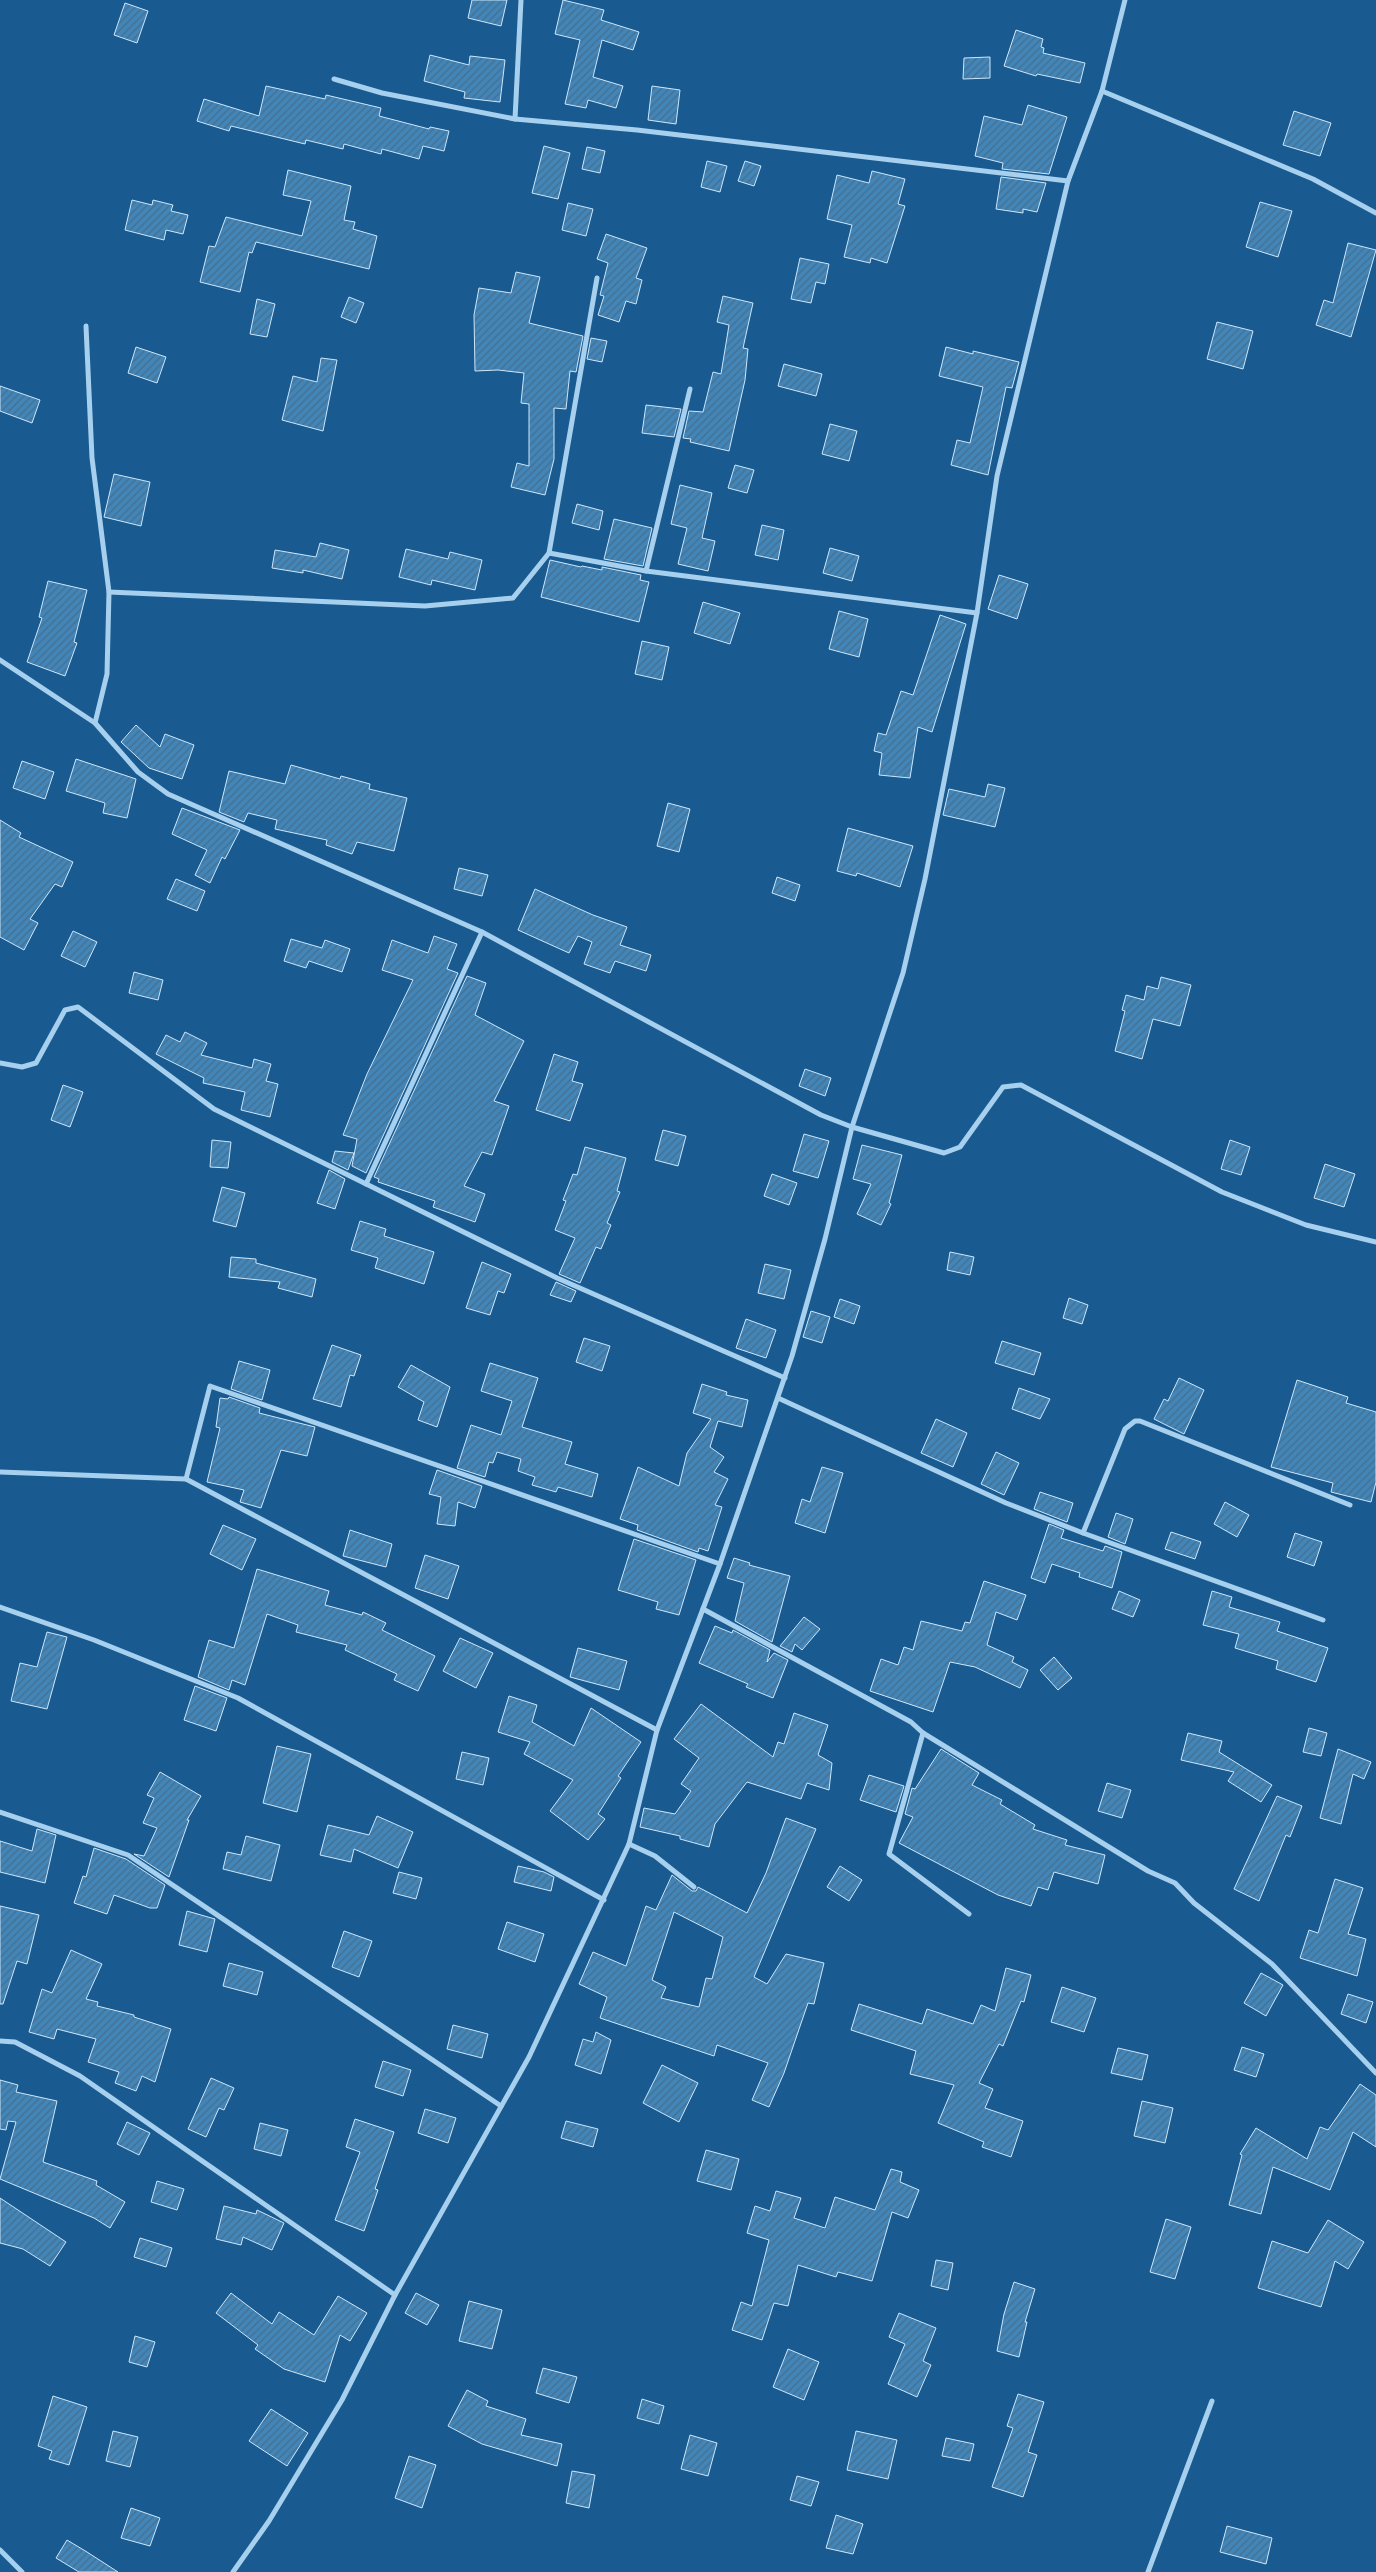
<svg xmlns="http://www.w3.org/2000/svg" width="1376" height="2572" font-family="Rubik,sans-serif">
<defs>
<pattern id="building-hatch" width="6" height="6" patternUnits="userSpaceOnUse" patternTransform="scale(1.25)"><rect width="6" height="6" fill="#4285b8"/><path d="M-1 1l2-2M0 6l6-6M5 7l2-2" fill="none" stroke="#466e8d"/></pattern>
</defs>
<rect width="100%" height="100%" fill="#195b90"/>
<!-- building -->
<g fill="url(#building-hatch)" stroke="#cde7fb" fill-rule="evenodd">
<polygon points="472,0 507,0 501,26 468,18"/>
<polygon points="563,0 604,10 601,20 639,32 633,50 602,40 593,77 623,86 616,108 588,100 586,108 565,104 580,40 555,34"/>
<polygon points="125,3 148,11 137,43 114,35"/>
<polygon points="1016,30 1043,39 1041,47 1044,48 1043,53 1085,63 1080,83 1037,74 1036,76 1004,66"/>
<polygon points="430,55 469,65 470,56 505,60 500,102 464,98 465,92 424,81"/>
<polygon points="990,57 990,78 963,79 964,58"/>
<polygon points="266,86 325,99 326,95 381,108 379,116 429,129 430,127 449,131 444,151 423,146 419,159 382,149 381,154 344,144 343,149 306,140 305,144 231,126 229,131 197,121 204,99 259,116"/>
<polygon points="652,86 680,90 676,124 648,120"/>
<polygon points="1028,105 1067,117 1049,174 1002,169 1003,163 975,156 984,116 1022,125"/>
<polygon points="1294,111 1331,123 1320,156 1283,145"/>
<polygon points="544,146 570,153 558,199 532,193"/>
<polygon points="587,147 605,151 600,173 582,169"/>
<polygon points="707,161 727,166 720,192 701,187"/>
<polygon points="745,161 761,166 754,186 738,181"/>
<polygon points="288,170 351,186 344,220 355,222 353,229 377,236 369,269 256,242 252,253 249,252 240,292 200,282 209,246 215,247 226,217 302,236 311,201 283,195"/>
<polygon points="872,171 905,179 898,204 905,206 887,263 871,258 870,263 844,257 852,225 827,219 837,175 869,183"/>
<polygon points="1001,177 1046,183 1037,212 1023,209 1023,213 996,209"/>
<polygon points="132,200 152,205 153,200 173,205 171,211 188,215 183,234 166,230 164,240 125,230"/>
<polygon points="1260,202 1292,211 1278,257 1246,247"/>
<polygon points="568,203 593,209 586,236 562,230"/>
<polygon points="606,234 647,248 636,278 642,280 636,304 626,301 619,322 598,315 604,296 600,295 608,263 597,259"/>
<polygon points="1348,243 1376,250 1351,337 1316,325 1324,300 1333,303"/>
<polygon points="800,258 829,264 825,284 816,282 811,303 791,299"/>
<polygon points="516,272 540,277 529,323 583,336 576,372 570,371 566,409 554,408 554,459 545,495 511,487 517,463 529,466 529,404 521,403 524,373 498,370 475,371 474,315 479,288 511,293"/>
<polygon points="723,296 753,303 743,348 748,349 745,380 729,451 690,442 691,439 683,438 689,411 703,412 713,372 721,374 729,325 717,322"/>
<polygon points="349,297 364,303 356,323 341,317"/>
<polygon points="257,299 275,304 267,337 250,334"/>
<polygon points="1217,322 1253,331 1243,369 1207,359"/>
<polygon points="591,338 607,341 602,362 587,359"/>
<polygon points="136,347 166,357 157,383 128,373"/>
<polygon points="946,347 973,354 973,351 1019,362 1012,388 1006,387 988,475 951,465 957,440 970,443 983,387 939,376"/>
<polygon points="321,358 337,360 323,431 282,420 293,376 317,382"/>
<polygon points="784,364 822,374 816,396 778,386"/>
<polygon points="0,386 40,400 32,423 0,411"/>
<polygon points="646,405 681,409 674,437 642,433"/>
<polygon points="830,424 857,431 849,461 822,454"/>
<polygon points="735,465 754,470 747,493 728,488"/>
<polygon points="114,474 150,482 141,526 104,517"/>
<polygon points="680,485 712,493 702,538 715,541 708,571 678,564 687,528 671,524"/>
<polygon points="577,504 603,511 599,530 572,523"/>
<polygon points="614,519 652,528 643,566 604,559"/>
<polygon points="762,525 784,530 778,560 755,555"/>
<polygon points="320,543 349,550 342,579 303,570 303,573 272,568 275,550 316,557"/>
<polygon points="830,548 859,556 852,581 823,573"/>
<polygon points="406,549 448,559 450,552 482,560 475,590 432,580 431,585 399,577"/>
<polygon points="550,560 581,567 582,566 602,570 602,567 641,575 640,580 649,582 639,622 541,597"/>
<polygon points="999,575 1028,584 1017,619 988,609"/>
<polygon points="48,581 87,590 74,642 77,643 65,676 27,662 42,618 39,617"/>
<polygon points="703,602 740,613 730,644 694,633"/>
<polygon points="839,611 868,619 859,657 829,649"/>
<polygon points="940,615 966,624 932,732 918,727 910,778 879,775 882,753 874,751 878,733 886,735 901,691 913,695"/>
<polygon points="642,641 669,647 662,680 635,674"/>
<polygon points="136,725 160,747 165,734 194,745 182,779 149,768 121,742"/>
<polygon points="76,759 136,779 127,818 103,813 105,803 66,791"/>
<polygon points="22,761 54,772 45,799 13,788"/>
<polygon points="291,765 340,779 341,776 370,784 369,789 407,798 394,851 357,842 352,854 326,845 327,840 275,829 277,820 248,813 244,822 219,812 229,771 285,784"/>
<polygon points="988,784 1005,788 995,827 943,815 949,789 985,797"/>
<polygon points="668,803 690,809 679,852 657,846"/>
<polygon points="182,808 240,830 225,859 222,857 210,883 195,875 207,850 172,834"/>
<polygon points="0,820 21,833 19,837 73,862 62,887 55,884 30,919 38,923 24,950 0,937"/>
<polygon points="848,828 913,846 900,887 857,873 856,876 837,871"/>
<polygon points="459,868 488,875 482,896 454,889"/>
<polygon points="777,877 800,885 795,901 772,893"/>
<polygon points="176,879 205,891 197,911 167,899"/>
<polygon points="535,889 593,915 627,927 620,945 651,955 646,971 615,961 610,973 584,964 592,942 578,936 569,953 518,930"/>
<polygon points="73,931 97,942 85,967 61,956"/>
<polygon points="434,936 457,944 447,969 458,973 366,1173 352,1166 357,1139 343,1135 367,1074 413,980 382,970 392,940 428,953"/>
<polygon points="291,939 322,948 325,940 350,949 342,972 309,961 306,968 284,961"/>
<polygon points="134,972 163,980 158,1000 129,993"/>
<polygon points="467,976 486,983 475,1015 524,1041 494,1101 509,1106 492,1155 482,1152 464,1186 485,1194 475,1222 433,1207 435,1201 378,1182 379,1179 374,1177"/>
<polygon points="1161,977 1191,985 1180,1026 1153,1019 1142,1059 1115,1051 1125,1011 1122,1010 1126,995 1144,1000 1147,986 1158,989"/>
<polygon points="185,1032 207,1043 201,1055 252,1068 254,1059 271,1064 266,1081 278,1084 270,1117 241,1110 245,1092 203,1083 204,1078 156,1054 166,1035 180,1042"/>
<polygon points="554,1054 578,1062 572,1081 583,1084 570,1121 536,1110"/>
<polygon points="805,1069 831,1078 825,1096 799,1086"/>
<polygon points="63,1085 83,1092 70,1127 51,1120"/>
<polygon points="663,1130 686,1136 678,1166 655,1160"/>
<polygon points="804,1134 829,1141 818,1178 793,1171"/>
<polygon points="212,1140 231,1142 228,1168 210,1167"/>
<polygon points="1230,1140 1250,1147 1241,1175 1221,1169"/>
<polygon points="862,1145 902,1155 889,1203 891,1204 881,1225 857,1214 871,1184 853,1179"/>
<polygon points="585,1147 626,1158 617,1191 620,1192 607,1223 611,1225 601,1249 596,1247 580,1283 559,1274 575,1238 555,1230 566,1201 563,1200 573,1174 577,1175"/>
<polygon points="335,1151 354,1153 348,1170 332,1162"/>
<polygon points="1325,1164 1355,1174 1344,1207 1314,1198"/>
<polygon points="329,1170 345,1179 335,1209 317,1203"/>
<polygon points="772,1174 797,1183 789,1205 764,1196"/>
<polygon points="222,1187 245,1193 236,1227 213,1221"/>
<polygon points="360,1221 386,1229 384,1236 434,1252 424,1284 375,1268 378,1258 351,1250"/>
<polygon points="950,1252 974,1257 970,1275 947,1270"/>
<polygon points="231,1257 256,1259 256,1263 316,1279 312,1297 278,1288 280,1282 229,1277"/>
<polygon points="482,1262 511,1274 504,1293 498,1291 490,1315 466,1308"/>
<polygon points="765,1264 791,1270 784,1299 758,1293"/>
<polygon points="556,1282 576,1291 571,1302 550,1295"/>
<polygon points="1069,1298 1088,1305 1082,1324 1063,1318"/>
<polygon points="840,1299 860,1306 854,1324 834,1317"/>
<polygon points="811,1311 830,1317 822,1343 803,1337"/>
<polygon points="746,1319 776,1330 766,1358 736,1348"/>
<polygon points="584,1338 610,1346 602,1371 576,1362"/>
<polygon points="1002,1341 1041,1353 1034,1375 995,1363"/>
<polygon points="332,1345 361,1355 354,1376 350,1375 341,1407 313,1399"/>
<polygon points="239,1361 270,1370 262,1400 231,1389"/>
<polygon points="490,1363 538,1378 522,1427 572,1442 565,1464 598,1474 592,1497 558,1487 556,1492 532,1485 535,1477 518,1471 521,1459 497,1452 493,1463 489,1462 485,1477 457,1468 471,1425 501,1435 512,1401 481,1391"/>
<polygon points="411,1365 450,1387 437,1427 418,1420 424,1402 398,1387"/>
<polygon points="1179,1378 1204,1390 1184,1434 1154,1419 1164,1399 1168,1401"/>
<polygon points="1297,1380 1348,1397 1346,1403 1376,1412 1376,1482 1371,1502 1331,1492 1333,1483 1271,1467"/>
<polygon points="702,1384 727,1392 726,1395 748,1400 742,1427 718,1421 710,1447 724,1457 714,1472 728,1479 715,1505 722,1507 708,1551 699,1548 698,1552 637,1530 638,1525 620,1519 638,1467 679,1486 687,1453 711,1419 693,1413"/>
<polygon points="1019,1388 1050,1399 1040,1419 1012,1409"/>
<polygon points="229,1397 260,1408 259,1413 315,1427 307,1456 281,1450 261,1508 240,1502 244,1490 207,1482 220,1428 216,1427 220,1398 228,1399"/>
<polygon points="936,1419 967,1433 953,1467 921,1453"/>
<polygon points="996,1452 1019,1463 1004,1495 981,1484"/>
<polygon points="822,1467 843,1473 825,1533 795,1523 802,1499 810,1502"/>
<polygon points="437,1470 482,1486 475,1508 458,1502 455,1526 437,1524 441,1497 429,1494"/>
<polygon points="1040,1492 1073,1503 1067,1522 1034,1509"/>
<polygon points="1225,1502 1249,1515 1237,1537 1214,1524"/>
<polygon points="1116,1513 1133,1519 1125,1544 1108,1537"/>
<polygon points="1049,1524 1064,1530 1061,1538 1103,1551 1105,1546 1122,1552 1112,1588 1079,1577 1080,1573 1052,1564 1045,1583 1031,1578"/>
<polygon points="223,1525 256,1539 242,1570 210,1554"/>
<polygon points="350,1530 392,1544 386,1567 343,1556"/>
<polygon points="1171,1532 1201,1542 1195,1559 1165,1549"/>
<polygon points="1295,1533 1322,1542 1314,1566 1287,1557"/>
<polygon points="634,1539 696,1560 679,1615 656,1609 658,1602 618,1590"/>
<polygon points="425,1555 459,1566 448,1599 415,1588"/>
<polygon points="734,1558 750,1563 749,1565 790,1576 772,1642 735,1621 744,1583 727,1578"/>
<polygon points="257,1569 329,1591 325,1605 362,1615 363,1612 386,1623 382,1630 435,1656 418,1691 394,1680 397,1674 345,1650 347,1645 296,1632 298,1625 267,1614 245,1685 232,1680 229,1690 198,1677 209,1640 234,1648"/>
<polygon points="984,1581 1026,1595 1017,1620 996,1612 987,1645 1014,1657 1012,1662 1028,1670 1020,1688 975,1667 950,1662 933,1712 870,1691 881,1659 898,1665 904,1647 913,1650 921,1621 962,1631 965,1622 970,1623"/>
<polygon points="1119,1591 1140,1600 1133,1617 1112,1609"/>
<polygon points="1212,1591 1232,1597 1229,1607 1280,1622 1277,1631 1328,1648 1316,1682 1276,1669 1278,1661 1235,1648 1239,1634 1203,1625"/>
<polygon points="804,1617 820,1629 802,1650 795,1644 792,1652 780,1646"/>
<polygon points="715,1626 732,1633 733,1630 770,1650 767,1662 774,1653 788,1660 773,1698 746,1687 748,1684 699,1663"/>
<polygon points="47,1632 67,1637 47,1709 11,1701 20,1663 37,1667"/>
<polygon points="460,1638 493,1653 476,1688 443,1671"/>
<polygon points="578,1648 627,1661 619,1690 570,1677"/>
<polygon points="1054,1657 1072,1678 1058,1690 1040,1670"/>
<polygon points="195,1686 227,1698 216,1731 184,1720"/>
<polygon points="509,1696 537,1705 532,1722 574,1746 591,1708 641,1742 618,1776 621,1778 598,1814 605,1819 588,1840 550,1811 573,1780 524,1754 530,1742 498,1732"/>
<polygon points="701,1704 773,1757 778,1742 784,1744 794,1713 828,1725 818,1755 832,1763 829,1790 807,1783 801,1799 747,1782 715,1824 709,1847 680,1839 680,1836 640,1827 644,1808 675,1814 691,1791 681,1784 699,1758 674,1739"/>
<polygon points="1309,1728 1327,1733 1321,1756 1303,1752"/>
<polygon points="1188,1733 1222,1741 1219,1752 1272,1785 1261,1802 1228,1781 1234,1772 1181,1760"/>
<polygon points="277,1746 311,1754 297,1812 263,1803"/>
<polygon points="941,1749 979,1773 972,1785 1002,1800 1000,1804 1035,1825 1033,1829 1067,1840 1065,1845 1105,1855 1098,1884 1054,1872 1048,1890 1038,1887 1031,1906 998,1895 899,1843 913,1817 905,1814 912,1788 915,1789"/>
<polygon points="1338,1749 1371,1762 1364,1779 1353,1774 1341,1824 1320,1818"/>
<polygon points="462,1752 489,1758 483,1785 456,1779"/>
<polygon points="160,1772 201,1796 187,1820 189,1820 169,1877 134,1854 144,1856 157,1828 143,1823 154,1798 147,1795"/>
<polygon points="869,1775 904,1786 896,1812 860,1800"/>
<polygon points="1107,1783 1131,1790 1122,1818 1098,1811"/>
<polygon points="1277,1796 1302,1806 1290,1837 1286,1835 1259,1901 1234,1889"/>
<polygon points="377,1816 413,1832 398,1868 354,1849 351,1862 320,1855 328,1825 369,1835"/>
<path d="M786 1818 816 1829 754 1977 767 1984 786 1954 824 1963 814 2004 808 2003 784 2073 769 2107 752 2100 768 2063 717 2045 714 2056 600 2018 607 1997 579 1984 593 1952 626 1966 646 1906 656 1910 672 1875 692 1891H696L698 1887 747 1913 766 1873ZM674 1912 723 1937 712 1979 706 1978 699 2007 661 1998 666 1987 652 1980Z"/>
<polygon points="37,1829 56,1835 45,1883 0,1872 0,1841 32,1851"/>
<polygon points="246,1836 280,1845 271,1881 223,1869 227,1852 241,1855"/>
<polygon points="94,1848 126,1859 165,1885 157,1908 150,1908 114,1895 107,1914 74,1903 83,1876 86,1877"/>
<polygon points="518,1866 544,1872 554,1877 551,1891 514,1882"/>
<polygon points="840,1866 862,1880 849,1901 827,1887"/>
<polygon points="399,1872 422,1878 416,1899 393,1893"/>
<polygon points="1335,1879 1363,1888 1348,1934 1366,1939 1357,1976 1300,1958 1309,1930 1318,1933"/>
<polygon points="0,1906 39,1915 27,1964 17,1961 3,2004 0,2004"/>
<polygon points="187,1911 215,1919 207,1952 179,1945"/>
<polygon points="507,1922 544,1934 535,1962 498,1949"/>
<polygon points="344,1931 372,1941 359,1977 332,1967"/>
<polygon points="71,1950 102,1964 86,1999 98,2002 97,2006 134,2015 134,2017 171,2029 155,2082 142,2076 136,2091 115,2083 119,2072 88,2062 96,2039 57,2029 54,2039 29,2032 42,1989 52,1993"/>
<polygon points="229,1963 263,1972 257,1995 223,1986"/>
<polygon points="1006,1968 1031,1975 1024,2002 1021,2001 1003,2046 999,2044 979,2083 993,2089 985,2108 1023,2121 1011,2157 982,2147 984,2142 938,2123 954,2085 910,2074 916,2051 851,2030 859,2004 922,2024 927,2009 973,2024 981,2005 995,2011"/>
<polygon points="1261,1973 1283,1985 1266,2016 1244,2003"/>
<polygon points="1062,1987 1096,1998 1084,2032 1051,2022"/>
<polygon points="1348,1994 1373,2002 1366,2023 1341,2014"/>
<polygon points="453,2025 488,2034 482,2058 447,2049"/>
<polygon points="596,2032 611,2040 601,2074 575,2065 583,2039 593,2042"/>
<polygon points="1242,2047 1264,2054 1256,2077 1234,2070"/>
<polygon points="1118,2048 1148,2055 1142,2080 1111,2073"/>
<polygon points="383,2061 411,2070 403,2096 375,2087"/>
<polygon points="662,2065 698,2083 679,2122 643,2103"/>
<polygon points="211,2078 234,2088 224,2110 219,2108 206,2137 188,2129"/>
<polygon points="0,2080 18,2085 16,2092 57,2101 43,2162 97,2181 96,2185 125,2202 110,2228 94,2218 0,2179 16,2122 8,2121 6,2130 0,2129"/>
<polygon points="1360,2084 1376,2095 1376,2147 1353,2132 1330,2190 1273,2167 1261,2214 1229,2205 1242,2155 1240,2154 1256,2128 1307,2159 1320,2127 1328,2130"/>
<polygon points="1142,2101 1173,2108 1165,2143 1134,2136"/>
<polygon points="425,2109 456,2118 448,2143 418,2133"/>
<polygon points="355,2119 394,2132 375,2189 378,2190 364,2231 335,2220 360,2152 346,2147"/>
<polygon points="566,2121 598,2129 593,2147 561,2138"/>
<polygon points="127,2122 150,2133 139,2155 117,2144"/>
<polygon points="260,2123 288,2130 281,2156 254,2149"/>
<polygon points="706,2150 739,2159 731,2190 697,2181"/>
<polygon points="891,2169 902,2172 900,2182 919,2190 908,2218 892,2212 872,2281 838,2272 836,2277 798,2265 788,2306 774,2303 762,2340 732,2330 741,2302 752,2306 769,2240 747,2233 755,2206 770,2211 776,2191 801,2198 794,2218 825,2228 835,2197 875,2210"/>
<polygon points="157,2181 184,2189 177,2210 151,2202"/>
<polygon points="0,2198 66,2242 50,2266 23,2249 0,2243"/>
<polygon points="224,2206 256,2214 257,2210 284,2223 272,2250 243,2237 241,2245 216,2239"/>
<polygon points="1166,2219 1191,2227 1175,2279 1150,2272"/>
<polygon points="1328,2220 1364,2242 1348,2269 1335,2261 1321,2307 1258,2288 1272,2241 1308,2253"/>
<polygon points="140,2238 172,2248 166,2267 134,2257"/>
<polygon points="936,2260 953,2263 948,2290 931,2286"/>
<polygon points="1014,2282 1035,2289 1025,2322 1027,2322 1019,2357 997,2351 1004,2314"/>
<polygon points="231,2293 272,2324 279,2312 314,2335 338,2296 367,2313 350,2341 340,2335 325,2382 284,2369 255,2349 258,2345 216,2313"/>
<polygon points="416,2293 439,2305 427,2325 405,2313"/>
<polygon points="469,2301 502,2310 492,2349 459,2341"/>
<polygon points="899,2313 936,2328 923,2361 931,2365 917,2397 888,2384 905,2344 889,2337"/>
<polygon points="135,2336 155,2342 147,2367 129,2362"/>
<polygon points="788,2349 819,2362 804,2400 773,2387"/>
<polygon points="543,2368 577,2377 569,2403 536,2393"/>
<polygon points="467,2390 488,2401 486,2406 526,2419 521,2435 562,2444 557,2466 482,2444 448,2426"/>
<polygon points="1018,2394 1044,2402 1028,2452 1037,2455 1023,2497 992,2487 1013,2428 1007,2426"/>
<polygon points="53,2396 87,2407 69,2465 49,2459 52,2451 38,2446"/>
<polygon points="642,2399 664,2406 659,2424 637,2418"/>
<polygon points="271,2409 308,2433 287,2466 249,2441"/>
<polygon points="113,2431 138,2437 130,2467 106,2461"/>
<polygon points="856,2431 897,2440 888,2479 847,2470"/>
<polygon points="690,2435 717,2443 708,2476 681,2469"/>
<polygon points="946,2438 974,2444 970,2461 942,2456"/>
<polygon points="409,2456 436,2465 422,2508 395,2498"/>
<polygon points="572,2471 595,2475 589,2508 566,2503"/>
<polygon points="797,2476 819,2482 811,2506 790,2500"/>
<polygon points="131,2508 160,2518 150,2546 121,2538"/>
<polygon points="836,2515 863,2524 853,2554 826,2548"/>
<polygon points="1227,2526 1272,2538 1266,2564 1220,2552"/>
<polygon points="67,2540 87,2552 118,2572 79,2572 56,2558"/>
</g>
<g fill="none" stroke-linecap="round" stroke-linejoin="round">
<!-- street -->
<g stroke="#a7d0ef" stroke-width="5">
<polyline points="334,79 382,93 515,119 637,130 1068,181"/>
<polyline points="1102,91 1313,179 1376,213"/>
<polyline points="515,119 521,0"/>
<polyline points="86,326 92,458 109,592 107,674 95,723"/>
<polyline points="549,553 646,571 977,613"/>
<polyline points="646,571 690,389"/>
<polyline points="109,592 425,606 513,598 549,553 597,278"/>
<polyline points="0,660 95,723 138,772 168,794 482,932 821,1115 852,1127 944,1153 960,1147 1003,1087 1021,1085 1222,1192 1306,1225 1376,1242"/>
<polyline points="0,1063 22,1067 36,1063 65,1010 78,1007 214,1109 557,1278 785,1378"/>
<polyline points="366,1184 482,932"/>
<polyline points="778,1398 1006,1503 1083,1533 1125,1429 1135,1421 1140,1421 1350,1505"/>
<polyline points="0,1472 186,1479 210,1386 720,1564"/>
<polyline points="186,1479 657,1730"/>
<polyline points="1083,1533 1323,1620"/>
<polyline points="0,1607 94,1640 238,1698 604,1900"/>
<polyline points="703,1609 911,1722 923,1733 1148,1871 1175,1883 1194,1903 1272,1964 1376,2073"/>
<polyline points="923,1733 889,1854 969,1914"/>
<polyline points="0,1812 128,1855 501,2106"/>
<polyline points="629,1844 655,1856 694,1887"/>
<polyline points="0,2041 15,2042 80,2076 395,2295"/>
<polyline points="0,2550 22,2572"/>
<polyline points="233,2572 269,2521 342,2400 395,2295 529,2057 629,1844 657,1730 720,1564 792,1356 825,1239 852,1127 903,973 925,879 977,613 997,476 1068,181 1102,91 1125,0"/>
<polyline points="1148,2572 1212,2401"/>
</g>
</g>
</svg>
